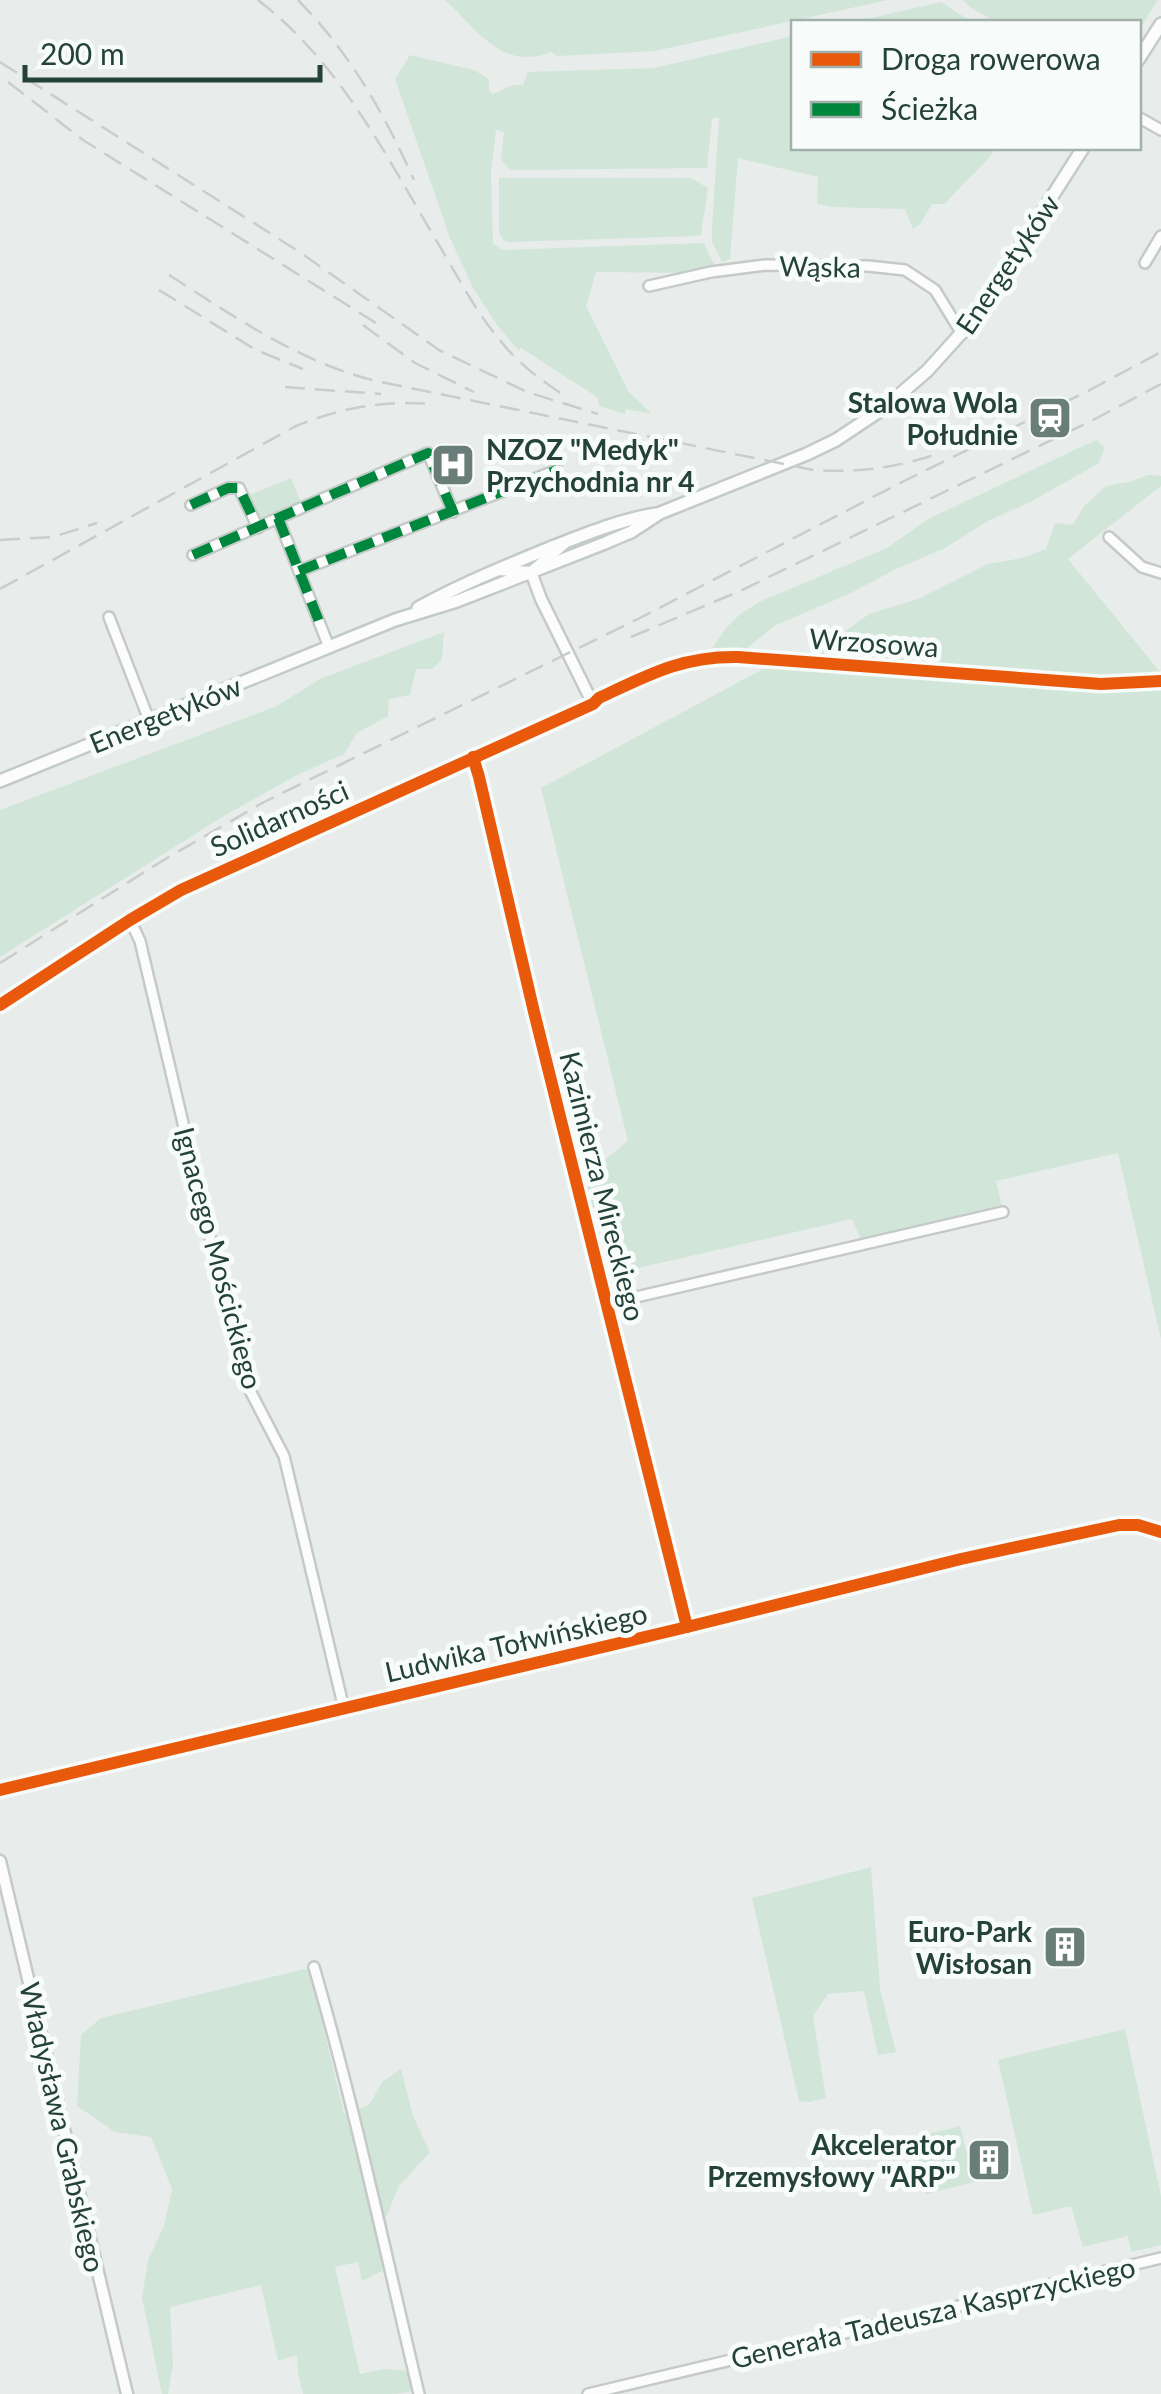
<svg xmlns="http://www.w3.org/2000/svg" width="1161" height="2394" font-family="Lato,sans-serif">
<rect width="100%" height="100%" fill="#e8edeb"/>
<!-- green -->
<g fill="#d1e6d8">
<path d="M445 0H888L655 51 557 56 551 52C502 72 477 29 445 0Z"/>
<polygon points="963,0 1158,0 1139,30 1138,22 995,22 970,7"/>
<polygon points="941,2 972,22 853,22"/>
<path d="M793 36 794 148H996C983 168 961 184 945 204H932L920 224 913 229 905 209 833 207 817 204 818 177 738 158 730 259 722 262 712 242V227L719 119 717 117 712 119 707 168 510 170 501 159 504 132 496 130 491 173 493 244 503 250 704 243 715 266 690 273 596 272 586 306 628 391 652 414 626 409 625 414 599 406 597 397 521 348 519 351 497 325 473 288 450 238 395 79 410 55 474 70 489 79V92L493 94 512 85H523L528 72 654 68Z"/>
<polygon points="499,178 691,178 708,188 701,235 696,236 508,242 503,240 499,233"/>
<polygon points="1096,440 1105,448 1098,464 1030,502 988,521 945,548 896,569 849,594 776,625 747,648 712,648 728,626 739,615 759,602 887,548 928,519"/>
<polygon points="1148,475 1161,476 1161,486 1068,559 1161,673 1090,677 811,656 869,614 918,599 988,564 1022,558 1046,549 1055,523 1073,525 1084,506 1106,486 1129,482"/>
<polygon points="291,478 301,502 258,519 249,495"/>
<polygon points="444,632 442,660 432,669 416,669 410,695 389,699 388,716 357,733 344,754 299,774 227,814 0,957 0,810 277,706 320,679"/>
<polygon points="767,667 1081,690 1161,687 1161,1339 1118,1153 996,1181 1003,1212 863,1245 852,1219 612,1274 584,1176 628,1141 541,788"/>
<polygon points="871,1867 880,1989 896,2052 878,2055 864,1991 828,1994 813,2016 826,2098 809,2102 799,2101 752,1898"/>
<polygon points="309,1968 344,2114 369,2105 383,2081 401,2069 413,2116 430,2152 399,2186 386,2217 379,2221 391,2267 362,2281 358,2262 335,2267 360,2374 383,2369 413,2371 412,2391 394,2394 303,2394 298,2373 297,2355 278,2361 261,2285 170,2307 173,2364 168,2394 162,2394 142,2298 148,2260 164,2226 172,2189 151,2137 115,2132 77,2106 81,2035 101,2018"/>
<polygon points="1125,2029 1161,2196 1161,2245 1131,2252 1128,2236 1083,2247 1071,2206 1033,2215 998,2060"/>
<polygon points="960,2126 974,2182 926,2194 912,2138"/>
</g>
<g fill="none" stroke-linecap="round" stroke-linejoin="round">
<defs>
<g id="minor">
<polyline points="1138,117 1161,130"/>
<polyline points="1145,263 1161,236"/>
<polyline points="649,286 711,272 765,265 868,266 905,270 935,290 962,334"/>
<polyline points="191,505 228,488 239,488 258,528"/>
<polyline points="278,518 329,647"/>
<polyline points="1109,537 1142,567 1161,573"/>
<polyline points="193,555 428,453 453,512"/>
<polyline points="299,571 557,470"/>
<polyline points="109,617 149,720"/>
<polyline points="473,757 479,777 534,1012 687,1627"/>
<polyline points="130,920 140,941 243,1377 284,1456 344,1709"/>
<polyline points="606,1304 1003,1212"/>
<polyline points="0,1790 687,1627 961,1559 1119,1525 1138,1525 1161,1532"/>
<path d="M314 1967C355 2108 385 2251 419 2394"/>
<polyline points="588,2394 1161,2258"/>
</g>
<g id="tertiary">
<polyline points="499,570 531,572 565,543"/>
<polyline points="531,572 541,599 593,704"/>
<path d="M0 1005 130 920 181 890 593 704 599 698C648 675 682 656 738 657L1101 684 1161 681"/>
<polyline points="0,1861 127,2394"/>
</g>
<g id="secondary">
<polyline points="1138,60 1161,24"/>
<path d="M418 608C461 584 506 566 552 547 586 534 619 520 656 514"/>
<polyline points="0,781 395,620 457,601 605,543 631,532 660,513 807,454 836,440 884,408 927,371 974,319 1083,148"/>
</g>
</defs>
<!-- minor casing -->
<use href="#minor" stroke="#c5cac8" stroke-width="14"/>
<!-- tertiary casing -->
<use href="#tertiary" stroke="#c5cac8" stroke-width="15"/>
<!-- secondary casing -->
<use href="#secondary" stroke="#c3cbc8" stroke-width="16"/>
<!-- minor -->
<use href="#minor" stroke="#fcfcfc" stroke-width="9"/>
<!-- tertiary -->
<use href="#tertiary" stroke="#fcfcfc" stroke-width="10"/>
<!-- secondary -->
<use href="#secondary" stroke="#fcfcfc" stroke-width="11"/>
<!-- rail -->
<g stroke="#c9cdcc" stroke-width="2.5" stroke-dasharray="20 10" stroke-linecap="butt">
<path d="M258 0C340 63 385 154 436 240 457 275 476 313 503 344 521 366 545 383 568 398"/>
<path d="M298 0C350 53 384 113 414 180"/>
<polyline points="0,62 298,251 439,350 527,392 598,414"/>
<polyline points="8,82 83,140 384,328"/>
<path d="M169 275C235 317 299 362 376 381L813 470C855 473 896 468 937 454"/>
<polyline points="159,290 256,350 303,369"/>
<polyline points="363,325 415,363 474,392"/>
<polyline points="285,387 381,394"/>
<polyline points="0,540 53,537 97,523"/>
<path d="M0 589 294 427C339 408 383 400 432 404"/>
<polyline points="631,637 740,591 1097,418 1161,384"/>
<polyline points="0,963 162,861 264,802 638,619 902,482 1088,391 1161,352"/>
</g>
<!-- quiet -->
<g stroke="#00873e" stroke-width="10" stroke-dasharray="20 10" stroke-linecap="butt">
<polyline points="191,505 228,488 239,488 258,528"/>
<polyline points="278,518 322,629"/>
<polyline points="193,555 428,453 453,512"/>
<polyline points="299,571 557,470"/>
</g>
<defs>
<g id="cycleway">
<polyline points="473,757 479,777 534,1012 687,1627"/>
<path d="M0 1005 130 920 181 890 593 704 599 698C648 675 682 656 738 657L1101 684 1161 681"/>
<polyline points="0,1790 687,1627 961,1559 1119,1525 1138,1525 1161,1532"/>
</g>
</defs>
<!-- cycleway casing -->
<use href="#cycleway" stroke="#f7fbf9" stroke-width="19"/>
<!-- cycleway -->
<use href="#cycleway" stroke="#e8590c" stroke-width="12"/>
</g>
<!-- icons -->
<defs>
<symbol id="station-square" viewBox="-11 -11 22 22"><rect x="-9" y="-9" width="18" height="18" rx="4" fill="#697e78" stroke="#f7fbf9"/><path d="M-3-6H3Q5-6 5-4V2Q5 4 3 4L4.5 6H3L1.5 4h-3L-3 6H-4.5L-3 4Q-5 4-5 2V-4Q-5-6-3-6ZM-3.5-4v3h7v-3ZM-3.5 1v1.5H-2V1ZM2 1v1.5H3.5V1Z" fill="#fff"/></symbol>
<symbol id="hospital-square" viewBox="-11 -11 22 22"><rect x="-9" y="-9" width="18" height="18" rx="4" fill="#697e78" stroke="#f7fbf9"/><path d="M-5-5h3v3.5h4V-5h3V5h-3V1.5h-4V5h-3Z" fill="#fff"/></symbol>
<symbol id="building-square" viewBox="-11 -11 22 22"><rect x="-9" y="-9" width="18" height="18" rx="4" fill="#697e78" stroke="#f7fbf9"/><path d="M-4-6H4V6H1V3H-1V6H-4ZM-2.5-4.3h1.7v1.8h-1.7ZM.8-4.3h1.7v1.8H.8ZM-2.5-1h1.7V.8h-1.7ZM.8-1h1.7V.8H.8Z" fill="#fff"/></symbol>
</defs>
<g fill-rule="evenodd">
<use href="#station-square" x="1025" y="393" width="50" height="50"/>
<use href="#hospital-square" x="428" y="440" width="50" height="50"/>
<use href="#building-square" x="1040" y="1922" width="50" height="50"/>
<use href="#building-square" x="964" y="2135" width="50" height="50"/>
</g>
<g text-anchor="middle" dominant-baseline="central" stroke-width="10" stroke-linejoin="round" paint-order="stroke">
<!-- street labels -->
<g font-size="28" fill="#24423a" stroke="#f7fbf9">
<text transform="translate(1007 264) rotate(-56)">Energetyków</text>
<text transform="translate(820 266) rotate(1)">Wąska</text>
<text transform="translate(874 642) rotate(4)">Wrzosowa</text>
<text transform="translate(165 714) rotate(-22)">Energetyków</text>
<text transform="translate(279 818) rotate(-24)">Solidarności</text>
<text transform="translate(603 1186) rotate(76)">Kazimierza Mireckiego</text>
<text transform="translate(219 1258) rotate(75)">Ignacego Mościckiego</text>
<text transform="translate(516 1642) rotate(-13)">Ludwika Tołwińskiego</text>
<text transform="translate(63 2127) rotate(77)">Władysława Grabskiego</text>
<text transform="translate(933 2312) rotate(-13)">Generała Tadeusza Kasprzyckiego</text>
</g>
<!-- poi labels -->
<g font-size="28" font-weight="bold" fill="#24423a" stroke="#f7fbf9" text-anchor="end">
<text x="1018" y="402">Stalowa Wola<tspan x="1018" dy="32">Południe</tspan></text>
<text x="486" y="449" text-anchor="start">NZOZ "Medyk"<tspan x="486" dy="32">Przychodnia nr 4</tspan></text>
<text x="1032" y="1931">Euro-Park<tspan x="1032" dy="32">Wisłosan</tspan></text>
<text x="956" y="2144">Akcelerator<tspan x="956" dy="32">Przemysłowy "ARP"</tspan></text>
</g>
</g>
<!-- legend -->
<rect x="791" y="20" width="350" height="130" fill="#f7fbf9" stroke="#a3b1ad" stroke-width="2.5"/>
<rect x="811" y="52" width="50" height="15" fill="#e8590c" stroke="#a3b1ad" stroke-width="2.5"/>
<text x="881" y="70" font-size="30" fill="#24423a">Droga rowerowa</text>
<rect x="811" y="102" width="50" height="15" fill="#00873e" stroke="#a3b1ad" stroke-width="2.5"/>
<text x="881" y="120" font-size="30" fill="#24423a">Ścieżka</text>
<!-- scale -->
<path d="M25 65v15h295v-15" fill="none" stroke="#24423a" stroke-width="5"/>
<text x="40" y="65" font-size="30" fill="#24423a" stroke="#f7fbf9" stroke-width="8" paint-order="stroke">200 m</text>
</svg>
